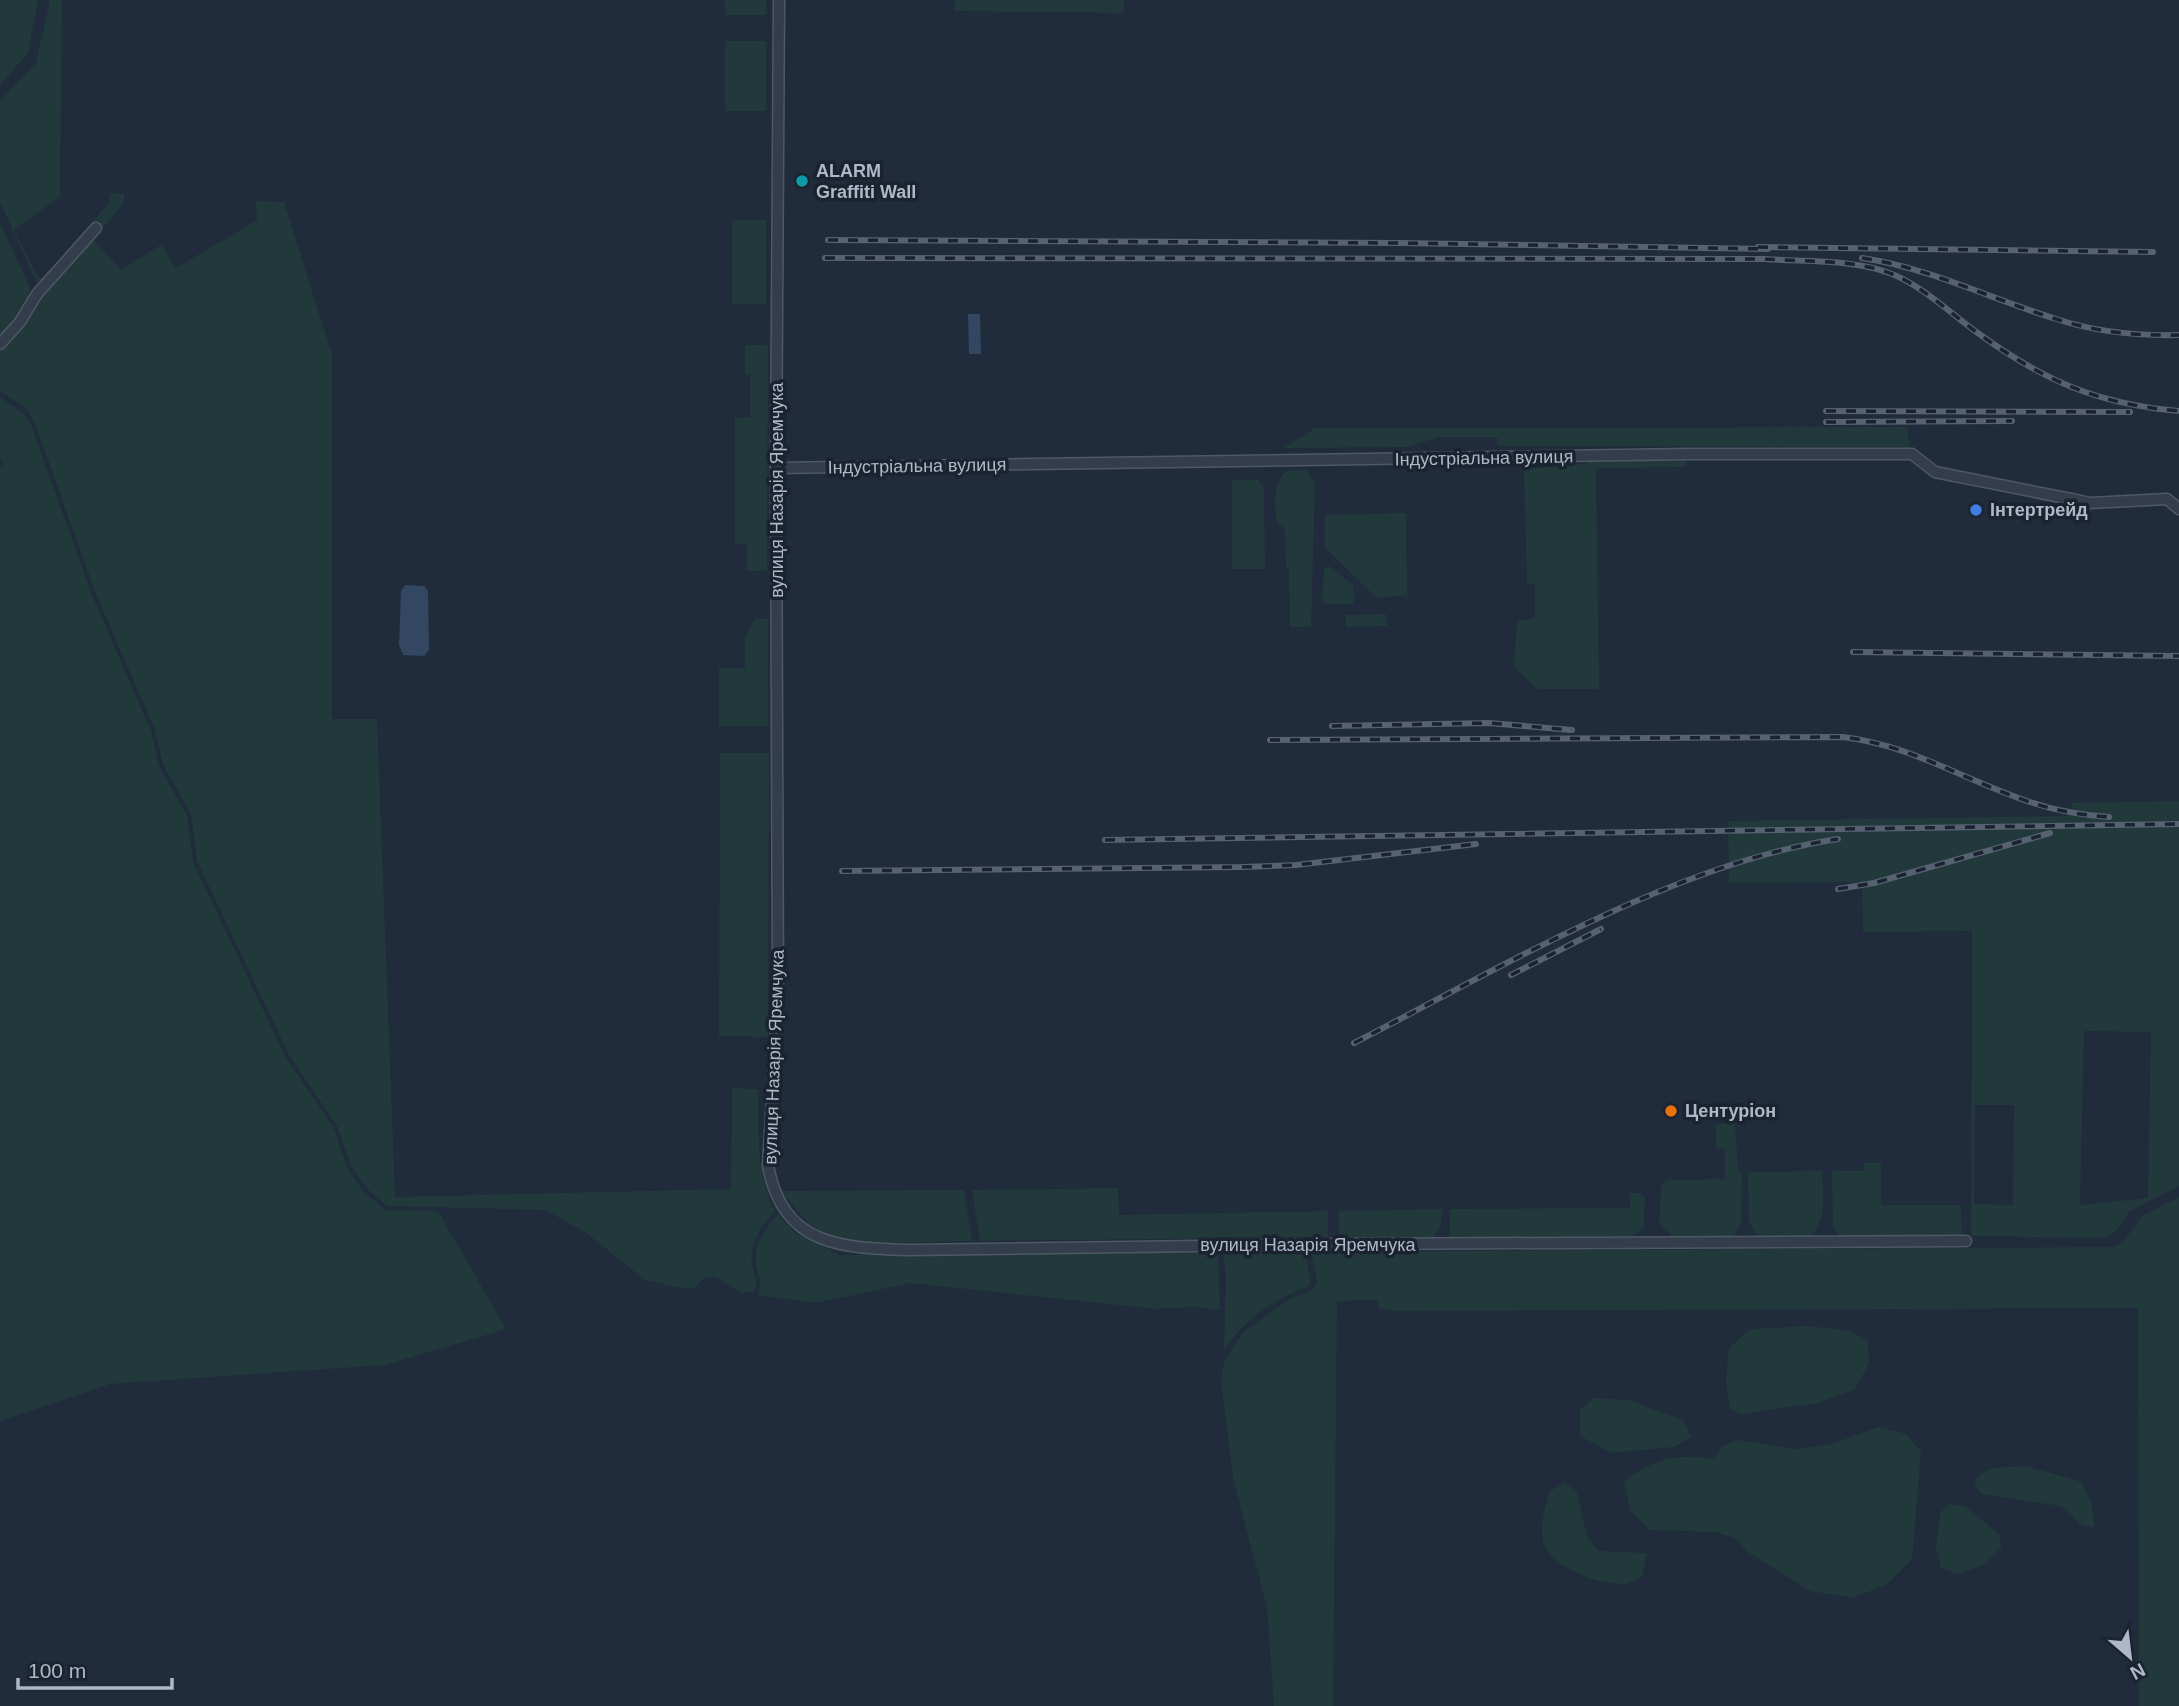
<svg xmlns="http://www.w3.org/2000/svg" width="2179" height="1706" font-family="Helvetica,sans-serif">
<rect width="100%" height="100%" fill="#202b3b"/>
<!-- green -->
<g fill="#22393c" fill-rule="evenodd">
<polygon points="0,0 38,0 28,53 0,85"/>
<path d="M50 0H62L60 197 14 230 38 278 43 277 71 249 72 244 109 203 110 193 124 194V203L93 239 121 270 161 245 176 268 257 220 256 201 284 202 332 355V719H377L395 1197 731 1189 732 1088 758 1089C759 1127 755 1176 775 1211 761 1227 749 1243 752 1265 754 1277 759 1281 754 1292L740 1293 715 1276 703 1279 695 1288 686 1289 645 1280 585 1232 545 1210 387 1206 366 1188 351 1166 337 1126 289 1055 197 861 191 814 163 764 155 730 96 594 35 423 27 409 0 391V348L46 281H36L0 202V101L36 63Z"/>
<rect x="725" y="0" width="41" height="15"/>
<polygon points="955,0 1124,0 1124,13 954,11"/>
<rect x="725" y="41" width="41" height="70"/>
<rect x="732" y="220" width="34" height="84"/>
<polygon points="0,224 30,287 28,302 0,340"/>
<polygon points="745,345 768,345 767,571 747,571 747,544 735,544 735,418 750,417 750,375 745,375"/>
<polygon points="0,397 23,413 31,425 92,595 151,731 159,766 187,815 193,862 286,1058 334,1128 347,1168 363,1191 385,1210 438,1211 506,1329 385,1365 110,1384 0,1421 0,467 4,463 0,459"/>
<polygon points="1908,427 1909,447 1498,446 1497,437 1440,437 1407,447 1284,448 1315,428"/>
<polygon points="1588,461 1686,461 1687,467 1596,468 1599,689 1537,689 1514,666 1517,621 1535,617 1535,585 1527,583 1524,469 1585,464"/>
<path d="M1307 470 1315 484 1311 627H1290L1289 570 1286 569 1285 530 1276 521C1275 501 1272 486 1286 471Z"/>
<polygon points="1232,480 1258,480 1264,488 1265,569 1232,569"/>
<polygon points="1406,513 1407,602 1405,595 1377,598 1325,548 1325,515"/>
<polygon points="1329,566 1353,585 1355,599 1352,604 1325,604 1322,601 1324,569"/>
<polygon points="1386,614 1387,626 1346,627 1346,615"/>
<polygon points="755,619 768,619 768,726 719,726 719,668 745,668 745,637"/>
<polygon points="720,753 769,753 768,1037 719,1036"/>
<path d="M2179 801V1186L2130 1211 2114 1233 2105 1238 1971 1236 1972 931 1863 932 1862 882 1729 883 1728 821 2072 816V803ZM2084 1031 2151 1032 2148 1198 2080 1205ZM1975 1105H2014L2013 1205 1974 1204Z"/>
<polygon points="1735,1123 1738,1171 1742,1172 1741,1222 1734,1236 1673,1237 1659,1223 1661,1185 1668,1180 1725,1179 1725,1149 1716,1148 1716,1124"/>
<polygon points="1864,1163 1881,1163 1881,1205 1961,1205 1962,1236 1840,1237 1833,1226 1832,1171 1864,1171"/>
<path d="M1822 1171C1823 1191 1828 1223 1810 1236H1757L1749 1222 1748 1172Z"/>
<polygon points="1118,1188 1119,1215 1328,1211 1328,1237 980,1241 972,1190"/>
<path d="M964 1190 972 1241C937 1241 853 1248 824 1233 805 1223 794 1208 782 1191Z"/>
<polygon points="1630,1193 1640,1193 1645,1197 1644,1228 1633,1236 1450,1238 1450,1209 1630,1208"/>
<polygon points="2179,1197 2179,1706 2139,1706 2138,1308 1396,1311 1379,1309 1378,1300 1337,1301 1333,1706 1274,1706 1267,1608 1233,1478 1221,1380 1224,1362 1243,1332 1290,1299 1313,1290 1317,1281 1311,1252 2114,1247 2123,1242 2142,1216"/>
<polygon points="1442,1209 1441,1224 1433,1238 1339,1238 1339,1211"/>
<path d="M778 1214 795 1233 840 1255 1218 1252 1220 1310 1196 1307 1157 1309 910 1283 817 1303 757 1295C762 1283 760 1281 757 1269 752 1247 764 1230 778 1214Z"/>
<path d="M1223 1252H1305L1311 1280 1309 1286C1274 1299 1244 1319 1224 1351L1226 1275Z"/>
<polygon points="1807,1326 1846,1330 1868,1340 1869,1364 1854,1390 1817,1403 1741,1414 1730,1409 1726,1380 1729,1348 1750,1329"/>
<polygon points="1594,1398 1629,1400 1683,1420 1691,1437 1674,1447 1612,1453 1580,1436 1580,1410"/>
<path d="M1878 1427 1906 1434 1921 1451 1912 1559 1886 1585 1852 1598 1810 1591 1748 1552 1735 1538 1714 1532 1650 1530 1630 1511 1624 1481C1653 1459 1677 1453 1714 1459L1723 1446 1737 1440 1796 1449 1832 1444Z"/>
<path d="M2029 1467 2082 1482 2092 1504 2094 1528 2080 1524 2061 1506 1981 1494 1974 1483C1983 1463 2011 1468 2029 1467Z"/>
<path d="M1565 1483 1577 1492 1587 1537 1598 1551 1647 1553 1642 1577C1636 1579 1628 1584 1622 1584 1600 1585 1557 1569 1546 1549 1537 1532 1545 1508 1550 1491Z"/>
<polygon points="1949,1504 1965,1506 2000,1535 2001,1548 1985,1564 1958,1574 1941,1568 1936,1548 1940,1513"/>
</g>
<!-- water -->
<g fill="#334763">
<polygon points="968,314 980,314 981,354 969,354"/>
<polygon points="405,585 424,586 428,591 429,650 424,656 403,655 399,645 401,591"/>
</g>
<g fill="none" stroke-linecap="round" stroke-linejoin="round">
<defs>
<g id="minor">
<path d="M779 0 776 468 778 995 768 1166C783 1246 841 1248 909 1250L1343 1244 1966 1241"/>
<polyline points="0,344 20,322 37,294 96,228"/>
<polyline points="776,468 1689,454 1912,454 1935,472 2071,499 2090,503 2167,499 2179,509"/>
</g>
</defs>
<!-- minor casing -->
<use href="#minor" stroke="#4f5865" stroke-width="13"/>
<!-- minor -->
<use href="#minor" stroke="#343d4b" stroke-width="10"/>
<defs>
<g id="rail">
<polyline points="828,240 1400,243 1768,249"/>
<polyline points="1758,247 2153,252"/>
<path d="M825 258 1765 259C1806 262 1854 259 1892 274 1922 286 1949 312 1975 331 2042 380 2096 404 2179 411"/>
<path d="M1862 258C1930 268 1991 299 2056 319 2096 332 2138 336 2179 335"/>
<polyline points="1826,411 2130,412"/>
<polyline points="1826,422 2012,421"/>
<polyline points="1853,652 2179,656"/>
<polyline points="1332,726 1489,723 1572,730"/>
<path d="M1270 740 1843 737C1911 745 1966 781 2030 802 2056 811 2082 815 2109 817"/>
<polyline points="1105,840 2179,824"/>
<polyline points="842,871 1242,867 1296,865 1476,844"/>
<polyline points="1838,889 1874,883 2050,833"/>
<polyline points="1511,975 1601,929"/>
<path d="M1354 1043C1501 968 1675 863 1838 839"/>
</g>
</defs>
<!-- rail casing -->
<use href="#rail" stroke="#566172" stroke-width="6"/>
<!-- rail -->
<use href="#rail" stroke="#1a232f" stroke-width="3.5" stroke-dasharray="10" stroke-linecap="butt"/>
</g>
<!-- markers -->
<circle fill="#0f9aa8" stroke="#1a232f" stroke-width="2.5" cx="802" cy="181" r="7"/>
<circle fill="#3f7fe0" stroke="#1a232f" stroke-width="2.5" cx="1976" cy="510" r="7"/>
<circle fill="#e8710a" stroke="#1a232f" stroke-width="2.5" cx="1671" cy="1111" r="7"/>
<g text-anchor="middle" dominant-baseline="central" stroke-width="7" stroke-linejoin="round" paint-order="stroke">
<!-- poi labels -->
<g font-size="18" font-weight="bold" fill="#afb8c7" stroke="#1a232f" text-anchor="start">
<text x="816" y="171">ALARM<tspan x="816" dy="21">Graffiti Wall</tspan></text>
<text x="1990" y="510">Інтертрейд</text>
<text x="1685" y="1111">Центуріон</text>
</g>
<!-- street labels -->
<g font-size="18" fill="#afb8c7" stroke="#1a232f">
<text transform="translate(1484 458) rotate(-1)">Індустріальна вулиця</text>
<text transform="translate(917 466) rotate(-1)">Індустріальна вулиця</text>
<text transform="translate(777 490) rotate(-90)">вулиця Назарія Яремчука</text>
<text transform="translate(774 1057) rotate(-88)">вулиця Назарія Яремчука</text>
<text x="1308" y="1245">вулиця Назарія Яремчука</text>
</g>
</g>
<!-- north arrow -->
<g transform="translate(2130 1657) rotate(152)" stroke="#1a232f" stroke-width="5" paint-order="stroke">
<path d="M0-5L12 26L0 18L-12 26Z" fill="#afb8c7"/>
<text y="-10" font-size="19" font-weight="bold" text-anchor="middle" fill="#afb8c7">N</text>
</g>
<!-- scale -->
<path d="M18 1678v10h154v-10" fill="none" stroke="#afb8c7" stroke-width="3.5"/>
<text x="28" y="1678" font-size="21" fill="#afb8c7" stroke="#1a232f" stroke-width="5" paint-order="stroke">100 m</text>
</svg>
